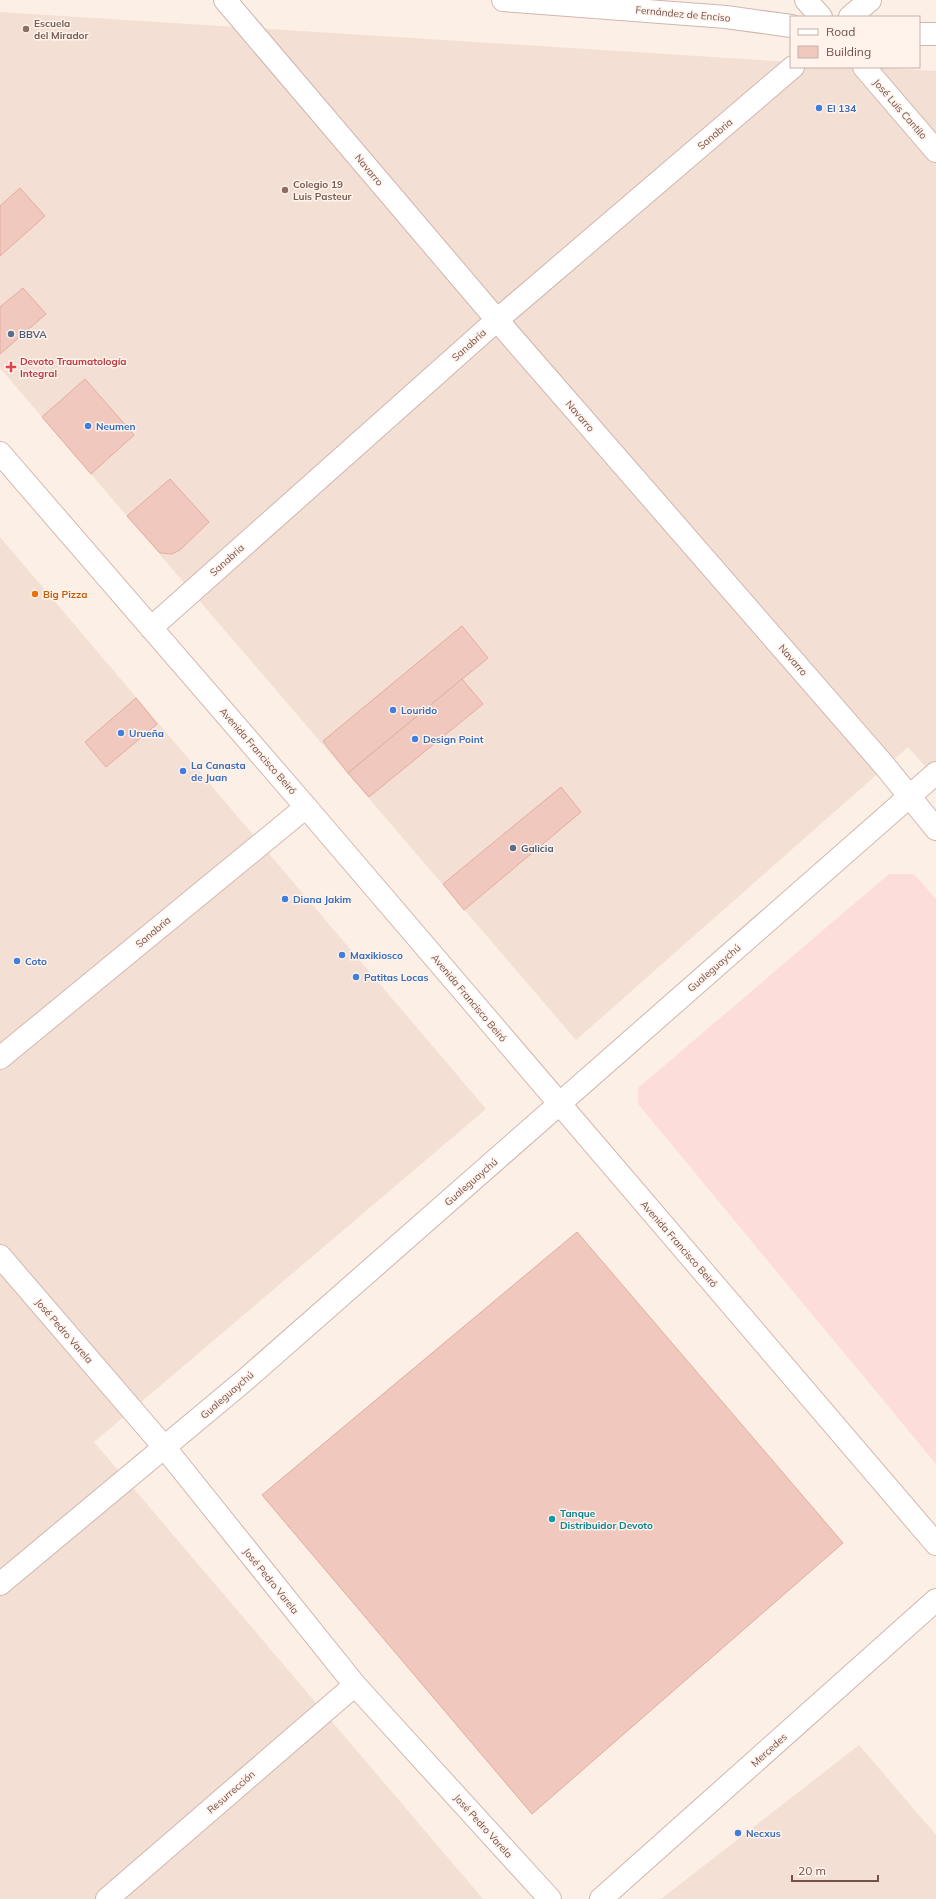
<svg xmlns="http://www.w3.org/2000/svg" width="936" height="1899" font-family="Mulish,sans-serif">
<rect width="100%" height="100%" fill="#fcefe5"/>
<!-- residential -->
<g fill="#f3dfd4">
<polygon points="0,12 791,62 791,67 867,67 936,71 936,779 908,747 576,1040 0,368"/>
<polygon points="0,537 486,1109 94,1442 483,1899 0,1899"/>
<polygon points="859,1745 936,1835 936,1899 661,1899"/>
</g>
<!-- commercial -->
<polygon fill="#fcddd9" points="889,874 914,874 936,899 936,1464 638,1104 638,1088"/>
<!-- building -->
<g fill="#f1c8be" stroke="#e3ab9e">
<polygon points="20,188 45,216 0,256 0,206"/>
<polygon points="23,288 46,314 0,354 0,307"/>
<polygon points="85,379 134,435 91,474 42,417"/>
<polygon points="170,479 209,522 180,550 172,554 160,553 127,516"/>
<polygon points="462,626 488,658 348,773 323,741"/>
<polygon points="462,679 483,704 369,797 348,773"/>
<polygon points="136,698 157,724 106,767 85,742"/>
<polygon points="561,787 581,812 464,910 443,884"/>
<polygon points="577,1232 843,1543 532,1814 262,1495"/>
</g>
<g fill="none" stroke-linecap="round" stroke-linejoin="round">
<defs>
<g id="street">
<polyline points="225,0 497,320 884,765 936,829"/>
<polyline points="503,0 726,17 791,26"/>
<polyline points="806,0 821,17"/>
<polyline points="850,17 870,0"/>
<polyline points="919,34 936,34"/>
<polyline points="864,67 936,151"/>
<polyline points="151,628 497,320 793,67"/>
<polyline points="0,1256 165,1448 355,1685 550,1899"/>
<polyline points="0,1584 245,1380 936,773"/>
<polyline points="107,1899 355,1685"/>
<polyline points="601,1899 936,1600"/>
</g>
<g id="secondary">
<polyline points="0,453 306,807 936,1544"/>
<polyline points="0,1058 306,807"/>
</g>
</defs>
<!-- street casing -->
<use href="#street" stroke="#cfb7af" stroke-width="24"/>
<!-- secondary casing -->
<use href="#secondary" stroke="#d5b7ae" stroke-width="24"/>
<!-- street -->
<use href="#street" stroke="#fff" stroke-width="22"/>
<!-- secondary -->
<use href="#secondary" stroke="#fff" stroke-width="22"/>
</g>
<!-- markers -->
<g fill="#8d6e63" stroke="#fff3ec" stroke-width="1.5">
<circle cx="26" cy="29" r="4"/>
<circle cx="285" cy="190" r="4"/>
</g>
<g fill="#3f7fe0" stroke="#fff3ec" stroke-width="1.5">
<circle cx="819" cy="108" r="4"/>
<circle cx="88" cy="426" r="4"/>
<circle cx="393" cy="710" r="4"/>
<circle cx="121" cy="733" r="4"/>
<circle cx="415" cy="739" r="4"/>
<circle cx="183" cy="771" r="4"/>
<circle cx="285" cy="899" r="4"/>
<circle cx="342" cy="955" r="4"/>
<circle cx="17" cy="961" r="4"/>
<circle cx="356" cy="977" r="4"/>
<circle cx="738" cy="1833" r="4"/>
</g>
<g fill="#5c6f8a" stroke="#fff3ec" stroke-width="1.5">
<circle cx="11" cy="334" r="4"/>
<circle cx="513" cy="848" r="4"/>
</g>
<path fill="#e0444e" stroke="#fff3ec" stroke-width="1.5" d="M9 361h4v4h4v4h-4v4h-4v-4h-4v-4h4z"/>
<circle fill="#e8710a" stroke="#fff3ec" stroke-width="1.5" cx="35" cy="594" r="4"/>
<circle fill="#0f9aa8" stroke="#fff3ec" stroke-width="1.5" cx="552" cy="1519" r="4"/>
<g text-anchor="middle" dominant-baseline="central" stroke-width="3" stroke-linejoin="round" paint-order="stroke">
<!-- street labels -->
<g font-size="10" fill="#74514b" stroke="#fff3ec">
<text transform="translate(683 14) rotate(5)">Fernández de Enciso</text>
<text transform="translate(900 109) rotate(49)">José Luis Cantilo</text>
<text transform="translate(715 134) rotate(-40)">Sanabria</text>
<text transform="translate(369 170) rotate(50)">Navarro</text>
<text transform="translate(469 345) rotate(-42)">Sanabria</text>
<text transform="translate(580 416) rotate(49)">Navarro</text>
<text transform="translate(227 560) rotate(-42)">Sanabria</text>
<text transform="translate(793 660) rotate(49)">Navarro</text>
<text transform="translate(258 751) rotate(49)">Avenida Francisco Beiró</text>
<text transform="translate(153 932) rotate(-40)">Sanabria</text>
<text transform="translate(714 968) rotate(-41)">Gualeguaychú</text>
<text transform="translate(469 998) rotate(50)">Avenida Francisco Beiró</text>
<text transform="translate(471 1182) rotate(-41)">Gualeguaychú</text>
<text transform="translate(679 1244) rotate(49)">Avenida Francisco Beiró</text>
<text transform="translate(64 1331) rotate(49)">José Pedro Varela</text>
<text transform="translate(227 1395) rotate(-41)">Gualeguaychú</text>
<text transform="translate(271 1581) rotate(51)">José Pedro Varela</text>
<text transform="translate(769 1750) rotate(-42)">Mercedes</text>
<text transform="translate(231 1792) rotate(-41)">Resurrección</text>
<text transform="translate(483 1826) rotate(48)">José Pedro Varela</text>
</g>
<!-- education labels -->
<g font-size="10" font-weight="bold" fill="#785e54" stroke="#fff3ec" text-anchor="start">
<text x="34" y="23">Escuela<tspan x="34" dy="12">del Mirador</tspan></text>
<text x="293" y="184">Colegio 19<tspan x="293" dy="12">Luis Pasteur</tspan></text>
</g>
<!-- shop labels -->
<g font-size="10" font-weight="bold" fill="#366cbe" stroke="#fff3ec" text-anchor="start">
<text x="827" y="108">El 134</text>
<text x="96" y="426">Neumen</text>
<text x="401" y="710">Lourido</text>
<text x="129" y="733">Urueña</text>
<text x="423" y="739">Design Point</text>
<text x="191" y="765">La Canasta<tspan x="191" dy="12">de Juan</tspan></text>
<text x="293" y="899">Diana Jakim</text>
<text x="350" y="955">Maxikiosco</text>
<text x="25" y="961">Coto</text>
<text x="364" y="977">Patitas Locas</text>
<text x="746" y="1833">Necxus</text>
</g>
<!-- service labels -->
<g font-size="10" font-weight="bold" fill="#4e5e75" stroke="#fff3ec" text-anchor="start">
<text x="19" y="334">BBVA</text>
<text x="521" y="848">Galicia</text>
</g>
<!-- health labels -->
<g font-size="10" font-weight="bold" fill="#be3a42" stroke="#fff3ec" text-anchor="start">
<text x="20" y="361">Devoto Traumatología<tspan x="20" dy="12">Integral</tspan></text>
</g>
<!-- food labels -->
<g font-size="10" font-weight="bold" fill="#c56008" stroke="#fff3ec" text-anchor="start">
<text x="43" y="594">Big Pizza</text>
</g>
<!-- culture labels -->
<g font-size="10" font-weight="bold" fill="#0d838f" stroke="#fff3ec" text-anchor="start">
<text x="560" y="1513">Tanque<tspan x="560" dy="12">Distribuidor Devoto</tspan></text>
</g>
</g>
<!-- legend -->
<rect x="790" y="16" width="130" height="52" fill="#fff3ec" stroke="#c7b2ac"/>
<rect x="798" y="29" width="20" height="6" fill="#ffffff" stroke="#c7b2ac"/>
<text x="826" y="36" font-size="12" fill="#74514b">Road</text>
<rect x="798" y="46" width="20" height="12" fill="#f1c8be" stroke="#c7b2ac"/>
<text x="826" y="56" font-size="12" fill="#74514b">Building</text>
<!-- scale -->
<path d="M792 1875v6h86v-6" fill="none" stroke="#74514b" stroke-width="2"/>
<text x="798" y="1875" font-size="12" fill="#74514b" stroke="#fff3ec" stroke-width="3" paint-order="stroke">20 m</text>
</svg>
